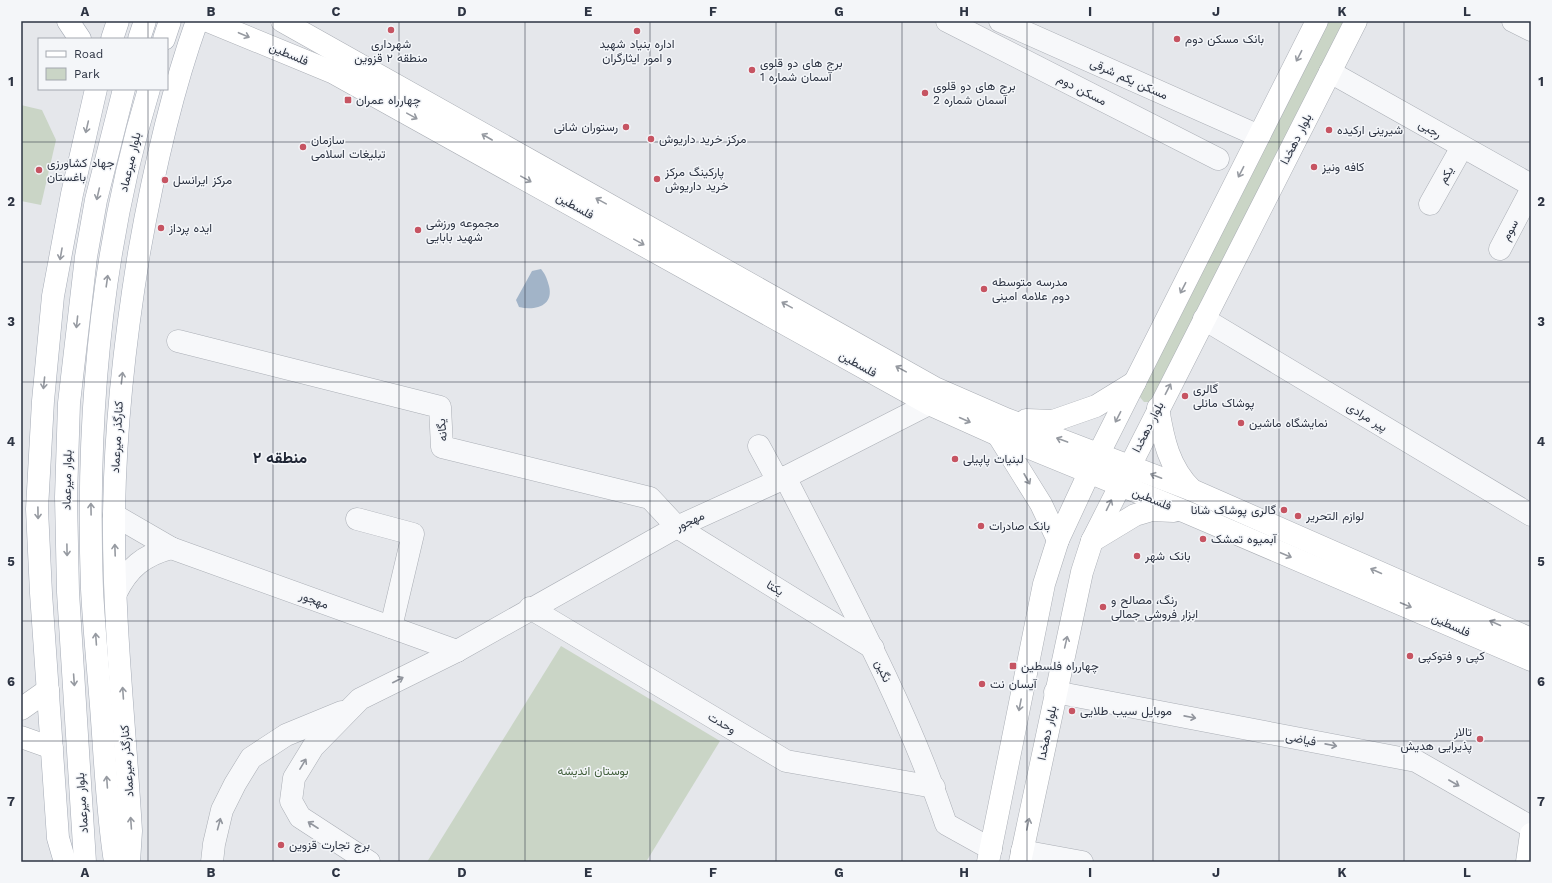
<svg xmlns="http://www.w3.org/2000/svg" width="1552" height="883" font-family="'Work Sans',Vazirmatn,sans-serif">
<rect width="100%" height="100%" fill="#e5e7eb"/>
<!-- green -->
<g fill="#cad5c6">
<polygon points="1318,21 1356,21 1153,402 1144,402 1139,396"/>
<polygon points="21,105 42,110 56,140 41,205 21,201"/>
<polygon points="561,646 720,741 646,862 427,862"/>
</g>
<!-- water -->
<path fill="#a2b4c8" d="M541 269C546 275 547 279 549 286 554 306 535 311 519 307L516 300 532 271Z"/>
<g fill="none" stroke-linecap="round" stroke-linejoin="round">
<defs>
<g id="street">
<polyline points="947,21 1218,159"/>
<polyline points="1000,21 1259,136"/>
<polyline points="1513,21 1531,30"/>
<polyline points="1330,72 1531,185"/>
<polyline points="1430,204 1462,147"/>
<polyline points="1500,249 1531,190"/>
<polyline points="1204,319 1531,515"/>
<polyline points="178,341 440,407 442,447 650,498 677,527 873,648"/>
<polyline points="759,446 778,481"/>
<path d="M785 477C843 591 905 703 946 824L991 849"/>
<polyline points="114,515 171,548 457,651"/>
<polyline points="357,519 413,534 391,627"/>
<path d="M116 593C128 568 144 555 171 548"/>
<polyline points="530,608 786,761 934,787"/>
<polyline points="1055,692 1416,761 1531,827"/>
<polyline points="1022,851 1082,862"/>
<polyline points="212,862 214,844 222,810 235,784 251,758 286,735 342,712"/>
<polyline points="369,862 300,817 291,801 294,778 313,747 360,699 457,651 677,527 778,481 929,404"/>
</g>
<g id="secondary">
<polyline points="208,21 332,72 929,404 998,435 1186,512 1531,660"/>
<polyline points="282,21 935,388 1006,419 1192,490 1531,639"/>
<path d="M1158 408C1163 439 1169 468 1192 490"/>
<polyline points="1026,420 1053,421 1096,406 1135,382"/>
<polyline points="998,435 1041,504 1058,540"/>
<polyline points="1092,541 1135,515 1152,510 1174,511"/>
<polyline points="21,709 48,690"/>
<polyline points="21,737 52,748"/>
<polyline points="988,862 1044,584 1058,540 1089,473 1317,21"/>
<polyline points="1020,862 1082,572 1092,541 1356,21"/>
<polyline points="1527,862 1531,834"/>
</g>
<g id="primary">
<polyline points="68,21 80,39"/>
<polyline points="112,39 118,21"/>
<polyline points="139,39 145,21"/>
<polyline points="164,39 170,21"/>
<polyline points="65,862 58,838 41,593 37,509 43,401 53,296 72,194 96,89"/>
<polyline points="85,862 68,592 66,497 69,403 86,257 96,200 124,89"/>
<path d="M115 862C107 811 105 758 101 706 98 667 94 628 92 589 86 421 100 250 149 89"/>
<path d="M129 862 131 831C125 726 113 620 114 515 115 427 125 339 139 253 153 174 170 96 197 21"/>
</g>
</defs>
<!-- street casing -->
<use href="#street" stroke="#aaaeb5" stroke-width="23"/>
<!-- secondary casing -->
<use href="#secondary" stroke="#aaaeb5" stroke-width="23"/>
<!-- primary casing -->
<use href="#primary" stroke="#a5abb6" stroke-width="23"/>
<!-- street -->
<use href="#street" stroke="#f7f8fa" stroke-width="22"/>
<!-- secondary -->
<use href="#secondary" stroke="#fff" stroke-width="22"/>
<!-- primary -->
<use href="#primary" stroke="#fff" stroke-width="22"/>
</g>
<!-- one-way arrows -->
<defs><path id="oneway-shaft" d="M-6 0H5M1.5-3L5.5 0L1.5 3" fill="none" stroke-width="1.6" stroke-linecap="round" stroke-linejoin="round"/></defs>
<g stroke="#969aa1">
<use href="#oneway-shaft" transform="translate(244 35) rotate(23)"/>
<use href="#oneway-shaft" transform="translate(1299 56) rotate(117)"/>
<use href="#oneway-shaft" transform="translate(412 116) rotate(29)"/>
<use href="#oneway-shaft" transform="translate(87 127) rotate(103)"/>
<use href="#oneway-shaft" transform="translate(487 137) rotate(-150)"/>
<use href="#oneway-shaft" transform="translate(1241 172) rotate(117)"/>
<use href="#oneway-shaft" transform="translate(526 179) rotate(29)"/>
<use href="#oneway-shaft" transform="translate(98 194) rotate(103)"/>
<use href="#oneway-shaft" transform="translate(601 201) rotate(-151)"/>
<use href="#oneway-shaft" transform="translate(639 242) rotate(29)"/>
<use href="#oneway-shaft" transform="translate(61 254) rotate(100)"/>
<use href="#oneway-shaft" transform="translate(107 281) rotate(-82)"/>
<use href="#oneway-shaft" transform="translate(1183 288) rotate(117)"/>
<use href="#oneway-shaft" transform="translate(787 305) rotate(-151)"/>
<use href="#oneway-shaft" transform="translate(77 322) rotate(96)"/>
<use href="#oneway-shaft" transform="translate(901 369) rotate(-151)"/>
<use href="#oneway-shaft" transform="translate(122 378) rotate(-83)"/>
<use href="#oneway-shaft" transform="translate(44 383) rotate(96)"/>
<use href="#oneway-shaft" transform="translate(1168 389) rotate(-63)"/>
<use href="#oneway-shaft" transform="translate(1118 417) rotate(117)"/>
<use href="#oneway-shaft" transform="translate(965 420) rotate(24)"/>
<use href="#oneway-shaft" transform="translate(1062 440) rotate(-160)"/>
<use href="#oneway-shaft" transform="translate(1156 476) rotate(-159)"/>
<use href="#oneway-shaft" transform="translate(1027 479) rotate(61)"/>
<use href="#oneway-shaft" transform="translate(1109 505) rotate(-64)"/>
<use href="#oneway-shaft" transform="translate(91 509) rotate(-91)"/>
<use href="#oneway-shaft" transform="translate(38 513) rotate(89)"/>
<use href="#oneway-shaft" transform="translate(67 550) rotate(89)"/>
<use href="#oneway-shaft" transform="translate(115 550) rotate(-92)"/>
<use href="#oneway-shaft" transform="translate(1286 555) rotate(23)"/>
<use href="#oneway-shaft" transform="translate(1376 571) rotate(-156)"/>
<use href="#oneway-shaft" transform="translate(1406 605) rotate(23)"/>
<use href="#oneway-shaft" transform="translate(1495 623) rotate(-156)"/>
<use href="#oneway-shaft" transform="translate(96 639) rotate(-94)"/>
<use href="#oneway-shaft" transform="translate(1066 642) rotate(-77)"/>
<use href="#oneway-shaft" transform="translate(74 680) rotate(86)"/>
<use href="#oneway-shaft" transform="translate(123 693) rotate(-94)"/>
<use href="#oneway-shaft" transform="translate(1020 705) rotate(101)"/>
<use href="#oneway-shaft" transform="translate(107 782) rotate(-94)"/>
<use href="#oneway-shaft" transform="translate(131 823) rotate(-94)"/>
<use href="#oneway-shaft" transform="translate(1028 824) rotate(-78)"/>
</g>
<g stroke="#92969e">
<use href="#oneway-shaft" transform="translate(398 680) rotate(-27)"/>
<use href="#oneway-shaft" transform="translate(1190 717) rotate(11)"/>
<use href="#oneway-shaft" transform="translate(1331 745) rotate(11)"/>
<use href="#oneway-shaft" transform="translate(303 764) rotate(-59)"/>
<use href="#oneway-shaft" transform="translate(1454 783) rotate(30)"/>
<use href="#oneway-shaft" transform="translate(219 824) rotate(-75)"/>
<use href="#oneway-shaft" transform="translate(313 825) rotate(-147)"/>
</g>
<!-- grid -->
<path fill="none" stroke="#2d3443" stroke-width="1" stroke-opacity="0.55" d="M148 21V39M273 21V862M399 21V862M525 21V862M650 21V862M776 21V862M902 21V862M1027 21V862M1153 21V862M1279 21V862M1404 21V862M148 89V862M21 142H1531M21 262H1531M21 382H1531M21 501H1531M21 621H1531M21 741H1531"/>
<!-- markers -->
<g fill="#c65462" stroke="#f4f6f9" stroke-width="1.5">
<circle cx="391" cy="30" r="4"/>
<circle cx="637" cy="31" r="4"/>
<circle cx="1177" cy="39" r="4"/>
<circle cx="752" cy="70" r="4"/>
<circle cx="925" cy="93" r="4"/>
<rect x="344" y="96" width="8" height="8" rx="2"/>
<circle cx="626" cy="127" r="4"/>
<circle cx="1329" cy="130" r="4"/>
<circle cx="651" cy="139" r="4"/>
<circle cx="303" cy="147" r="4"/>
<circle cx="1314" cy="167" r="4"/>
<circle cx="39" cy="170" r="4"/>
<circle cx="657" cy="179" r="4"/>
<circle cx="165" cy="180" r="4"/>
<circle cx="161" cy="228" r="4"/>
<circle cx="418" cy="230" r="4"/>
<circle cx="984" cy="289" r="4"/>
<circle cx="1185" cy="396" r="4"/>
<circle cx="1241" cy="423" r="4"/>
<circle cx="955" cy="459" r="4"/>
<circle cx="1284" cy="510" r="4"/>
<circle cx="1298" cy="516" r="4"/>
<circle cx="981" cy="526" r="4"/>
<circle cx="1203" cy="539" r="4"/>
<circle cx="1137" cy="556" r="4"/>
<circle cx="1103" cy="607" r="4"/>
<circle cx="1410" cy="656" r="4"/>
<rect x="1009" y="662" width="8" height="8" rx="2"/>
<circle cx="982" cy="684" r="4"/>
<circle cx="1072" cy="711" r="4"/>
<circle cx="1480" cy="739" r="4"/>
<circle cx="281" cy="845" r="4"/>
</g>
<g text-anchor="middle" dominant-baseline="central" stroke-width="3" stroke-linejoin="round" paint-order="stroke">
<!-- poi labels -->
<g font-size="12" fill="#2d3443" stroke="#f4f6f9" text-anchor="start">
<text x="1185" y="39">بانک مسکن دوم</text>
<text x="391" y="44" text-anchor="middle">شهرداری<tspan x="391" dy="14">منطقه ۲ قزوین</tspan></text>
<text x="637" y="44" text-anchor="middle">اداره بنیاد شهید<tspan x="637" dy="14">و امور ایثارگران</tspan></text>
<text x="760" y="63">برج های دو قلوی<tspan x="760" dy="14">آسمان شماره 1</tspan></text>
<text x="933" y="86">برج های دو قلوی<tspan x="933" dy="14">آسمان شماره 2</tspan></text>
<text x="356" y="100">چهارراه عمران</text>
<text x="618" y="127" text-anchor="end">رستوران شانی</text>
<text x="1337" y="130">شیرینی ارکیده</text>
<text x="659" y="139">مرکز خرید داریوش</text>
<text x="311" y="140">سازمان<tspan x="311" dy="14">تبلیغات اسلامی</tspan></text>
<text x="47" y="163">جهاد کشاورزی<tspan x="47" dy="14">باغستان</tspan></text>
<text x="1322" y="167">کافه ونیز</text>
<text x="665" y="172">پارکینگ مرکز<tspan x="665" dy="14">خرید داریوش</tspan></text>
<text x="173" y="180">مرکز ایرانسل</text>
<text x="426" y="223">مجموعه ورزشی<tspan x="426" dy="14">شهید بابایی</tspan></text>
<text x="169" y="228">ایده پرداز</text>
<text x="992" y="282">مدرسه متوسطه<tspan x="992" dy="14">دوم علامه امینی</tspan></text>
<text x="1193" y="389">گالری<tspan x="1193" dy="14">پوشاک مانلی</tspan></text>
<text x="1249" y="423">نمایشگاه ماشین</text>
<text x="963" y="459">لبنیات پاپیلی</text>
<text x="1276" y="510" text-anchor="end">گالری پوشاک شانا</text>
<text x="1306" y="516">لوازم التحریر</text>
<text x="989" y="526">بانک صادرات</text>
<text x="1211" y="539">آبمیوه تمشک</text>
<text x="1145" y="556">بانک شهر</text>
<text x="1111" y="600">رنگ، مصالح و<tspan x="1111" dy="14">ابزار فروشی جمالی</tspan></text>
<text x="1418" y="656">کپی و فتوکپی</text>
<text x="1021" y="666">چهارراه فلسطین</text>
<text x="990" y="684">آیسان نت</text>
<text x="1080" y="711">موبایل سیب طلایی</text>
<text x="1472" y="732" text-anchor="end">تالار<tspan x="1472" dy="14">پذیرایی هدیش</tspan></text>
<text x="289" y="845">برج تجارت قزوین</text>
</g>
<!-- street labels -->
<g font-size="12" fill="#2d3443" stroke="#f4f6f9">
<text transform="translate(289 54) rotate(23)">فلسطین</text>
<text transform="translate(1129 79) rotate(24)">مسکن یکم شرقی</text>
<text transform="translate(1082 90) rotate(27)">مسکن دوم</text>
<text transform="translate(1430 129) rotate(29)">رجبی</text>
<text transform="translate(1296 139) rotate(-63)">بلوار دهخدا</text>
<text transform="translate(130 162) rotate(-77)">بلوار میرعماد</text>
<text transform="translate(1446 175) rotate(-61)">یکم</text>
<text transform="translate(575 206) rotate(29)">فلسطین</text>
<text transform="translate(1510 230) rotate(-63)">سوم</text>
<text transform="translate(858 364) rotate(29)">فلسطین</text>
<text transform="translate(1367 417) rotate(31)">پیر مرادی</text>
<text transform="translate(1148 427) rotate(-63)">بلوار دهخدا</text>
<text transform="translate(442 430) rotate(-95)">یگانه</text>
<text transform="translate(117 437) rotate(-87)">کنارگذر میرعماد</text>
<text transform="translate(67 480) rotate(-89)">بلوار میرعماد</text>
<text transform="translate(1152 499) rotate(22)">فلسطین</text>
<text transform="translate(690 521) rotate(-25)">مهجور</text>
<text transform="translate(775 588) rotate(32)">یکتا</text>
<text transform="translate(314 600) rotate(20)">مهجور</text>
<text transform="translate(1451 625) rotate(24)">فلسطین</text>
<text transform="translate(883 671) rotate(66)">نگین</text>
<text transform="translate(722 723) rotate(31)">وحدت</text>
<text transform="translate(1047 733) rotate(-78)">بلوار دهخدا</text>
<text transform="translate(1301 739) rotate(11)">فیاضی</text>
<text transform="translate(127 761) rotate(-94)">کنارگذر میرعماد</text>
<text transform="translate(82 803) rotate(-94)">بلوار میرعماد</text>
</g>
<!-- park labels -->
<g font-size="12" fill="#415e3b" stroke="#f4f6f9">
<text x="593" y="771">بوستان اندیشه</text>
</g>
<!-- district labels -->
<g font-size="16" font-weight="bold" fill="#1f2534" stroke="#f4f6f9">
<text x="280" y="457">منطقه ۲</text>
</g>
</g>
<!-- border -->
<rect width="1552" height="883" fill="none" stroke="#f4f6f9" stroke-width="44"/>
<!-- legend -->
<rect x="38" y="38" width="130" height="52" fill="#f4f6f9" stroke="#a4a8b0"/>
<rect x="46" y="51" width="20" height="6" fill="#ffffff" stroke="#a4a8b0"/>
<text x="74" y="58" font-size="12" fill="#2d3443">Road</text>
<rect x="46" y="68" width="20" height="12" fill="#cad5c6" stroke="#a4a8b0"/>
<text x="74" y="78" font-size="12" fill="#2d3443">Park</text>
<rect x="22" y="22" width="1508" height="839" fill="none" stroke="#2d3443" stroke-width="1.5"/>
<g font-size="13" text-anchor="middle" font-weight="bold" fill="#2d3443">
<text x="85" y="16">A</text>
<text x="211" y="16">B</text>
<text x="336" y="16">C</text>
<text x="462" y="16">D</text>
<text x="588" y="16">E</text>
<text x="713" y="16">F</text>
<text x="839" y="16">G</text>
<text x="964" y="16">H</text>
<text x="1090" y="16">I</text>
<text x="1216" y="16">J</text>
<text x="1342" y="16">K</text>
<text x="1467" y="16">L</text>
<text x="11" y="86">1</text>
<text x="1541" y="86">1</text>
<text x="11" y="206">2</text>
<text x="1541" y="206">2</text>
<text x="11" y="326">3</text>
<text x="1541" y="326">3</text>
<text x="11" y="446">4</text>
<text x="1541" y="446">4</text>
<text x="11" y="566">5</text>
<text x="1541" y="566">5</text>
<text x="11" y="686">6</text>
<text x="1541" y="686">6</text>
<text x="11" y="806">7</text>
<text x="1541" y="806">7</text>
<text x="85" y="877">A</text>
<text x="211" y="877">B</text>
<text x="336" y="877">C</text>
<text x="462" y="877">D</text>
<text x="588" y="877">E</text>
<text x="713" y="877">F</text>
<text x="839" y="877">G</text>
<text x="964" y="877">H</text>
<text x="1090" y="877">I</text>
<text x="1216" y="877">J</text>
<text x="1342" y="877">K</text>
<text x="1467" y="877">L</text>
</g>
</svg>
